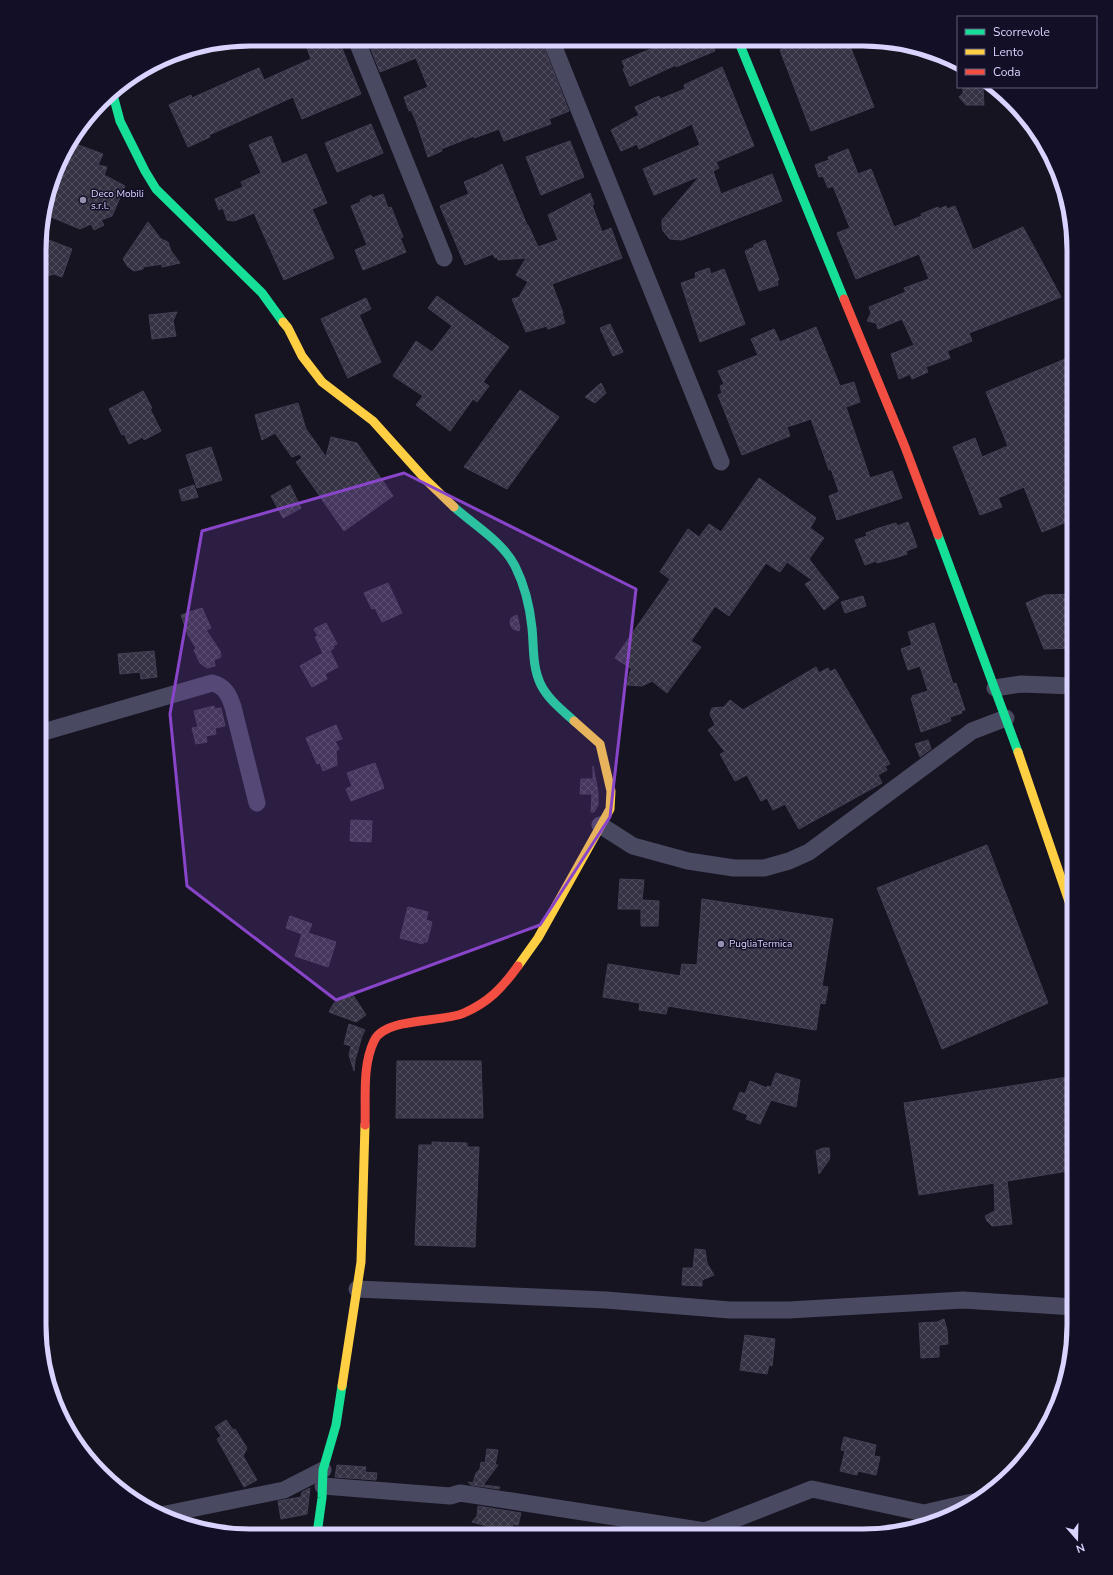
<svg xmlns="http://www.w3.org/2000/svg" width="1113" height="1575" font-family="'Nunito Sans',sans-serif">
<defs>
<pattern id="building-cross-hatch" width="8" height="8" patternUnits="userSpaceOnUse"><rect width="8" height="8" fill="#343243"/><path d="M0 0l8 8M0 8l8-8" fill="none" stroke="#514f5f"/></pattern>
</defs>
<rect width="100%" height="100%" fill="#161421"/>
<!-- building -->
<g fill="url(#building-cross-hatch)" stroke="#433f54">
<polygon points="327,39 338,39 361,94 302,119 293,97 209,135 210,137 188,147 169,105 191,95 192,98 259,68 264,80 311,59 307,48"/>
<polygon points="367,39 541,40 569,111 549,119 551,124 504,141 499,129 474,138 474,136 441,149 442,151 428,157 416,121 411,110 409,111 404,97 428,87 416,58 380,72"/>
<polygon points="672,40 711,40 715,51 676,67 676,65 630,86 623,69 625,68 622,61"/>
<polygon points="804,41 848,41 874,107 811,131 780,50"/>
<polygon points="722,67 754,146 716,162 719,168 713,171 721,194 772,174 782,201 682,240 670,239 663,231 662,226 662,220 700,176 654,195 643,169 700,145 692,124 639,149 637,144 621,151 611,130 639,115 635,107 659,96 660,99 685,89 684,85"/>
<polygon points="963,87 983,87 984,105 966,105 959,97 963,93"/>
<polygon points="371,124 383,153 337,172 325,143"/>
<polygon points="271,136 282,164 306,154 327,203 312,209 334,258 284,280 254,213 234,221 227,220 223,208 219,210 215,199 243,187 241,182 261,173 249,145"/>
<polygon points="570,141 584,177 541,195 526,157"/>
<polygon points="70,142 103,154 98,165 107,167 104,175 125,186 112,216 101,220 104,225 94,230 91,224 80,229 44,214 67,145"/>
<polygon points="848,149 858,174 871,169 894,227 922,216 921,214 938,207 939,209 946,206 947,209 955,206 973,250 1023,227 1061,297 969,333 972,341 947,351 950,358 926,367 928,372 912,379 910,374 899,379 891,354 914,345 902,319 878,329 876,323 867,321 871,313 869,307 906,292 904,288 929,279 919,254 856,279 837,233 850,228 833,186 828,188 823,176 819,177 815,165 829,160 828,157"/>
<polygon points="502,164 527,225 528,225 538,247 558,240 548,215 590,193 594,204 592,205 602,232 611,228 622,258 552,284 563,313 562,313 565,323 548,329 547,326 526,332 512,299 519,297 528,282 516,275 526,258 498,260 497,257 495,258 493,254 465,265 440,206 469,194 464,182 490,171 490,170"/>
<polygon points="383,194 388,208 391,207 403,237 400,238 406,252 363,270 355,250 367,245 351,206 361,202 360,200 371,195 372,198"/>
<polygon points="148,222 161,239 168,242 171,251 180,263 162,267 162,264 143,267 143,269 134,271 128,267 123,259"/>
<polygon points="41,237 72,249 62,277 54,274 41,278"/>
<polygon points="765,240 779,280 777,280 778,285 759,291 745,251 754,247 754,245"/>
<polygon points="709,268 711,274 724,269 745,324 700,342 681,283 696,278 695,273"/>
<polygon points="437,296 509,347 483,382 489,386 477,402 473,399 450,431 416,405 423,396 393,376 416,341 432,352 452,326 428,308"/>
<polygon points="366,298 371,309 359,315 381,362 348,378 321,319"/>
<polygon points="177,312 173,321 176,336 152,339 149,315"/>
<polygon points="610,324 623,352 613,356 600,328"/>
<polygon points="816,327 840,386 854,382 860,402 846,407 870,478 892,471 902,498 837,520 829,496 839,492 831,469 829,470 811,419 787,427 790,436 742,455 718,395 722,393 720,386 724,384 718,371 758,355 751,339 774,329 780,342"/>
<polygon points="1070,357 1074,367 1074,519 1042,532 1024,487 998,498 1002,507 980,515 953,447 975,438 982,457 1008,446 986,392"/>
<polygon points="601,383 606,393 595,403 585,397"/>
<polygon points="520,390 559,417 507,489 464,467"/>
<polygon points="143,391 152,408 150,409 161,431 144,440 143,437 129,444 124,434 122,435 109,409"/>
<polygon points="298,403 306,429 326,457 331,437 357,443 393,496 344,531 296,462 302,458 300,454 292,457 275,433 262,440 255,415"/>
<polygon points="211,447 222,480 197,488 186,455"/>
<polygon points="759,478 816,518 810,528 824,538 809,559 839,598 824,610 805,584 812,580 787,562 780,572 766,563 729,616 715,606 691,641 701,647 667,693 652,681 642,686 627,685 630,672 632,669 615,658 670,579 660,572 688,529 699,537 709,524 721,532"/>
<polygon points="194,485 198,497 182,501 179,490"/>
<polygon points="290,485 301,508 283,518 271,496"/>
<polygon points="908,522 917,547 906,551 907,554 895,558 877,563 876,561 865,565 855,540 867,536 866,533 879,528 896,523 897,526"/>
<polygon points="388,583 402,613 382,622 375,608 372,609 364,593"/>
<polygon points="1074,594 1074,648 1044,649 1026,603 1045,595"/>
<polygon points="863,596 866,606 845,613 841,602"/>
<polygon points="202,608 211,628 206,630 220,651 221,657 214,660 215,666 207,668 200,663 194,650 196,648 188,635 181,615"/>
<polygon points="517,615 520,628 519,631 513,629 510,624 511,618"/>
<polygon points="326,623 337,644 333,646 334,648 330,651 338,667 325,674 327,679 312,687 300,666 323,653 315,637 318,636 314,629"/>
<polygon points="934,623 953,684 956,683 965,710 961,711 962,713 950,717 951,721 921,732 911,698 913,698 912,696 928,691 920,666 908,670 901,649 912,645 908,632"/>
<polygon points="154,651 157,677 141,679 140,672 120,674 118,654"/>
<polygon points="816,667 819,673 828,668 830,672 835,669 890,764 885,766 887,770 878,775 882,783 799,829 785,804 773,810 767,798 761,801 747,775 735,781 720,754 725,752 708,730 715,725 710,714 712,708 724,707 730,700 743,710"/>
<polygon points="214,706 215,709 221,708 225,726 215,728 216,734 206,736 207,742 196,744 192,728 198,727 194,711"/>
<polygon points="336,725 342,739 335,741 339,749 336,751 337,765 323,771 320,763 317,764 306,738"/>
<polygon points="928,740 931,749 920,757 915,744"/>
<polygon points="375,763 384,788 351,801 346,789 352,786 347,773"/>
<polygon points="593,766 598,792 598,805 594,812 591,812 592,794 580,794 581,779 593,779"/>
<polygon points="351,820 372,821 371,842 350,841"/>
<polygon points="987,845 1048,1003 942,1049 877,888"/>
<polygon points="620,879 644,880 642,900 659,901 658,926 641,926 641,909 618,909"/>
<polygon points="702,899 833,919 822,986 828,987 825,1004 820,1003 816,1030 668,1006 666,1014 639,1010 640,1003 603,997 608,964 680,976 682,964 697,965"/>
<polygon points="408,907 428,912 426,920 432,922 427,942 423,942 423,944 400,938"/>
<polygon points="290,916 312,924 308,933 336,942 328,967 295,956 302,934 286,928"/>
<polygon points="351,992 366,1015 356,1022 329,1012 334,1003"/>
<polygon points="349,1024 365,1030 362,1036 355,1060 354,1071 349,1055 351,1046 344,1044"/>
<polygon points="397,1061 481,1061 483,1118 396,1118"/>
<polygon points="776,1073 800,1080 796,1107 771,1100 760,1124 746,1119 748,1115 733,1109 740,1092 745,1094 750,1081 767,1088 767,1086 771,1087"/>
<polygon points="1074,1076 1074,1170 1007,1181 1012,1224 992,1226 987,1221 985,1216 995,1211 994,1183 919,1195 904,1103"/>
<polygon points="432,1142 467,1143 467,1147 479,1147 475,1247 415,1245 419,1145 432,1145"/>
<polygon points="823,1148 829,1148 830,1156 829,1160 819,1174 816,1151"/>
<polygon points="695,1249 705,1250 707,1263 714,1275 702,1280 702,1286 682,1285 683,1268 693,1268"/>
<polygon points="944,1319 947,1330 948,1344 939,1345 939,1357 921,1358 919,1323 937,1322"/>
<polygon points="745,1335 775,1339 772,1366 769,1365 767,1374 740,1370"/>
<polygon points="226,1420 233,1430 235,1429 247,1448 243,1456 257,1480 244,1487 217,1439 221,1436 215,1427"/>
<polygon points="844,1437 876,1445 874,1456 880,1457 876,1475 858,1471 857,1475 840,1471 845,1451 841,1450"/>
<polygon points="487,1449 498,1450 495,1465 498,1465 483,1485 500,1487 499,1489 471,1485 468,1482 473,1483 476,1473 480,1469 481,1462 485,1463"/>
<polygon points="337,1465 366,1467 365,1472 377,1473 376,1480 335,1477"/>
<polygon points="310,1488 307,1514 281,1519 278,1501 301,1497 302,1492"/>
<polygon points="478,1506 521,1513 518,1525 513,1524 510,1535 490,1535 491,1527 472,1522 477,1516"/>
</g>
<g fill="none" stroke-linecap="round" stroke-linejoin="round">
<!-- street -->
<g stroke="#4a4962" stroke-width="17">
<polyline points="356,39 444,258"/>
<polyline points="551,40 721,462"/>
<polyline points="995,688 1021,684 1074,686"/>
<path d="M40 733 212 683C225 686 229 695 233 707L257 803"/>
<polyline points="600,825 633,846 688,861 734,868 764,868 789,861 809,852 972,731 1006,718"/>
<polyline points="357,1289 606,1300 730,1310 789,1310 963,1300 1074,1307"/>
<polyline points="323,1486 450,1496 460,1493 705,1531 812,1489 924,1513 972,1502 973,1503"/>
<polyline points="161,1515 284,1490 323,1470"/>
</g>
<!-- fast -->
<g stroke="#16e098" stroke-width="9">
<polyline points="738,40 844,299"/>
<polyline points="112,91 120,121 145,171 156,189 262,293 283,322"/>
<path d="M454 507C475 526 502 541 515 566 524 584 530 608 532 628 534 647 532 667 541 685 548 699 562 710 574 721"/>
<polyline points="938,535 1018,752"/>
<polyline points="317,1534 322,1498 323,1470 336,1425 342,1386"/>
</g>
<!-- slow -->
<g stroke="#ffcf43" stroke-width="9">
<polyline points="283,322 288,328 302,356 322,382 373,421 426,480 454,507"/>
<polyline points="1018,752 1074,916"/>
<polyline points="518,966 538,938 610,809 611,791 600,744 574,721"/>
<polyline points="342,1386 361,1262 365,1125"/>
</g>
<!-- jam -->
<g stroke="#f24e42" stroke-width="9">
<polyline points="844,299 905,447 938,535"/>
<path d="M365 1125C366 1098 362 1066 374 1041 384 1017 442 1023 464 1013 489 1002 502 988 518 966"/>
</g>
</g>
<!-- marked area -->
<path fill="#8945c9" fill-opacity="0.2" stroke="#8945c9" stroke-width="3" stroke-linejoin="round" d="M404 473 636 589 610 817 540 925 336 1000 187 886 170 714 202 531Z"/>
<!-- markers -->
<g fill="#9591b1" stroke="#130f26" stroke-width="1.5">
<circle cx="83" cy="200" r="4"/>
<circle cx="721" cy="944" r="4"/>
</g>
<g text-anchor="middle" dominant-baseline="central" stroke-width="3" stroke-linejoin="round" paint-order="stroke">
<!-- poi labels -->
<g font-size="10" fill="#d9d4ff" stroke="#130f26" text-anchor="start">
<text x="91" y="194">Deco Mobili<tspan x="91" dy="12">s.r.l.</tspan></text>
<text x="729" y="944">PugliaTermica</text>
</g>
</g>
<!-- crop -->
<path d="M0 0H1113V1575H0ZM250 46H863A204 204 0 0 1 1067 250V1325A204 204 0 0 1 863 1529H250A204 204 0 0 1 46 1325V250A204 204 0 0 1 250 46Z" fill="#130f26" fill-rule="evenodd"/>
<path fill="none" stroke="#d9d4ff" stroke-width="5" d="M250 46H863A204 204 0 0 1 1067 250V1325A204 204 0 0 1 863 1529H250A204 204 0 0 1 46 1325V250A204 204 0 0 1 250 46Z"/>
<!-- legend -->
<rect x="957" y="16" width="140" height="72" fill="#130f26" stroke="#625e7d"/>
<rect x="965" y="29" width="20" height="6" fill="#16e098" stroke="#625e7d"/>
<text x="993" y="36" font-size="12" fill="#d9d4ff">Scorrevole</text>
<rect x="965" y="49" width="20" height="6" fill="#ffcf43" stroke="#625e7d"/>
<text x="993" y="56" font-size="12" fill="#d9d4ff">Lento</text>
<rect x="965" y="69" width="20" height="6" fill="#f24e42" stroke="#625e7d"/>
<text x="993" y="76" font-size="12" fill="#d9d4ff">Coda</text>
<!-- north arrow -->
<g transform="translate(1077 1539) rotate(160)" stroke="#130f26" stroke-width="3" paint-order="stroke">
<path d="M0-3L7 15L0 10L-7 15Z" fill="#d9d4ff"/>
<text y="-6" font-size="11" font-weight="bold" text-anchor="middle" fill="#d9d4ff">N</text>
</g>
</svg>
